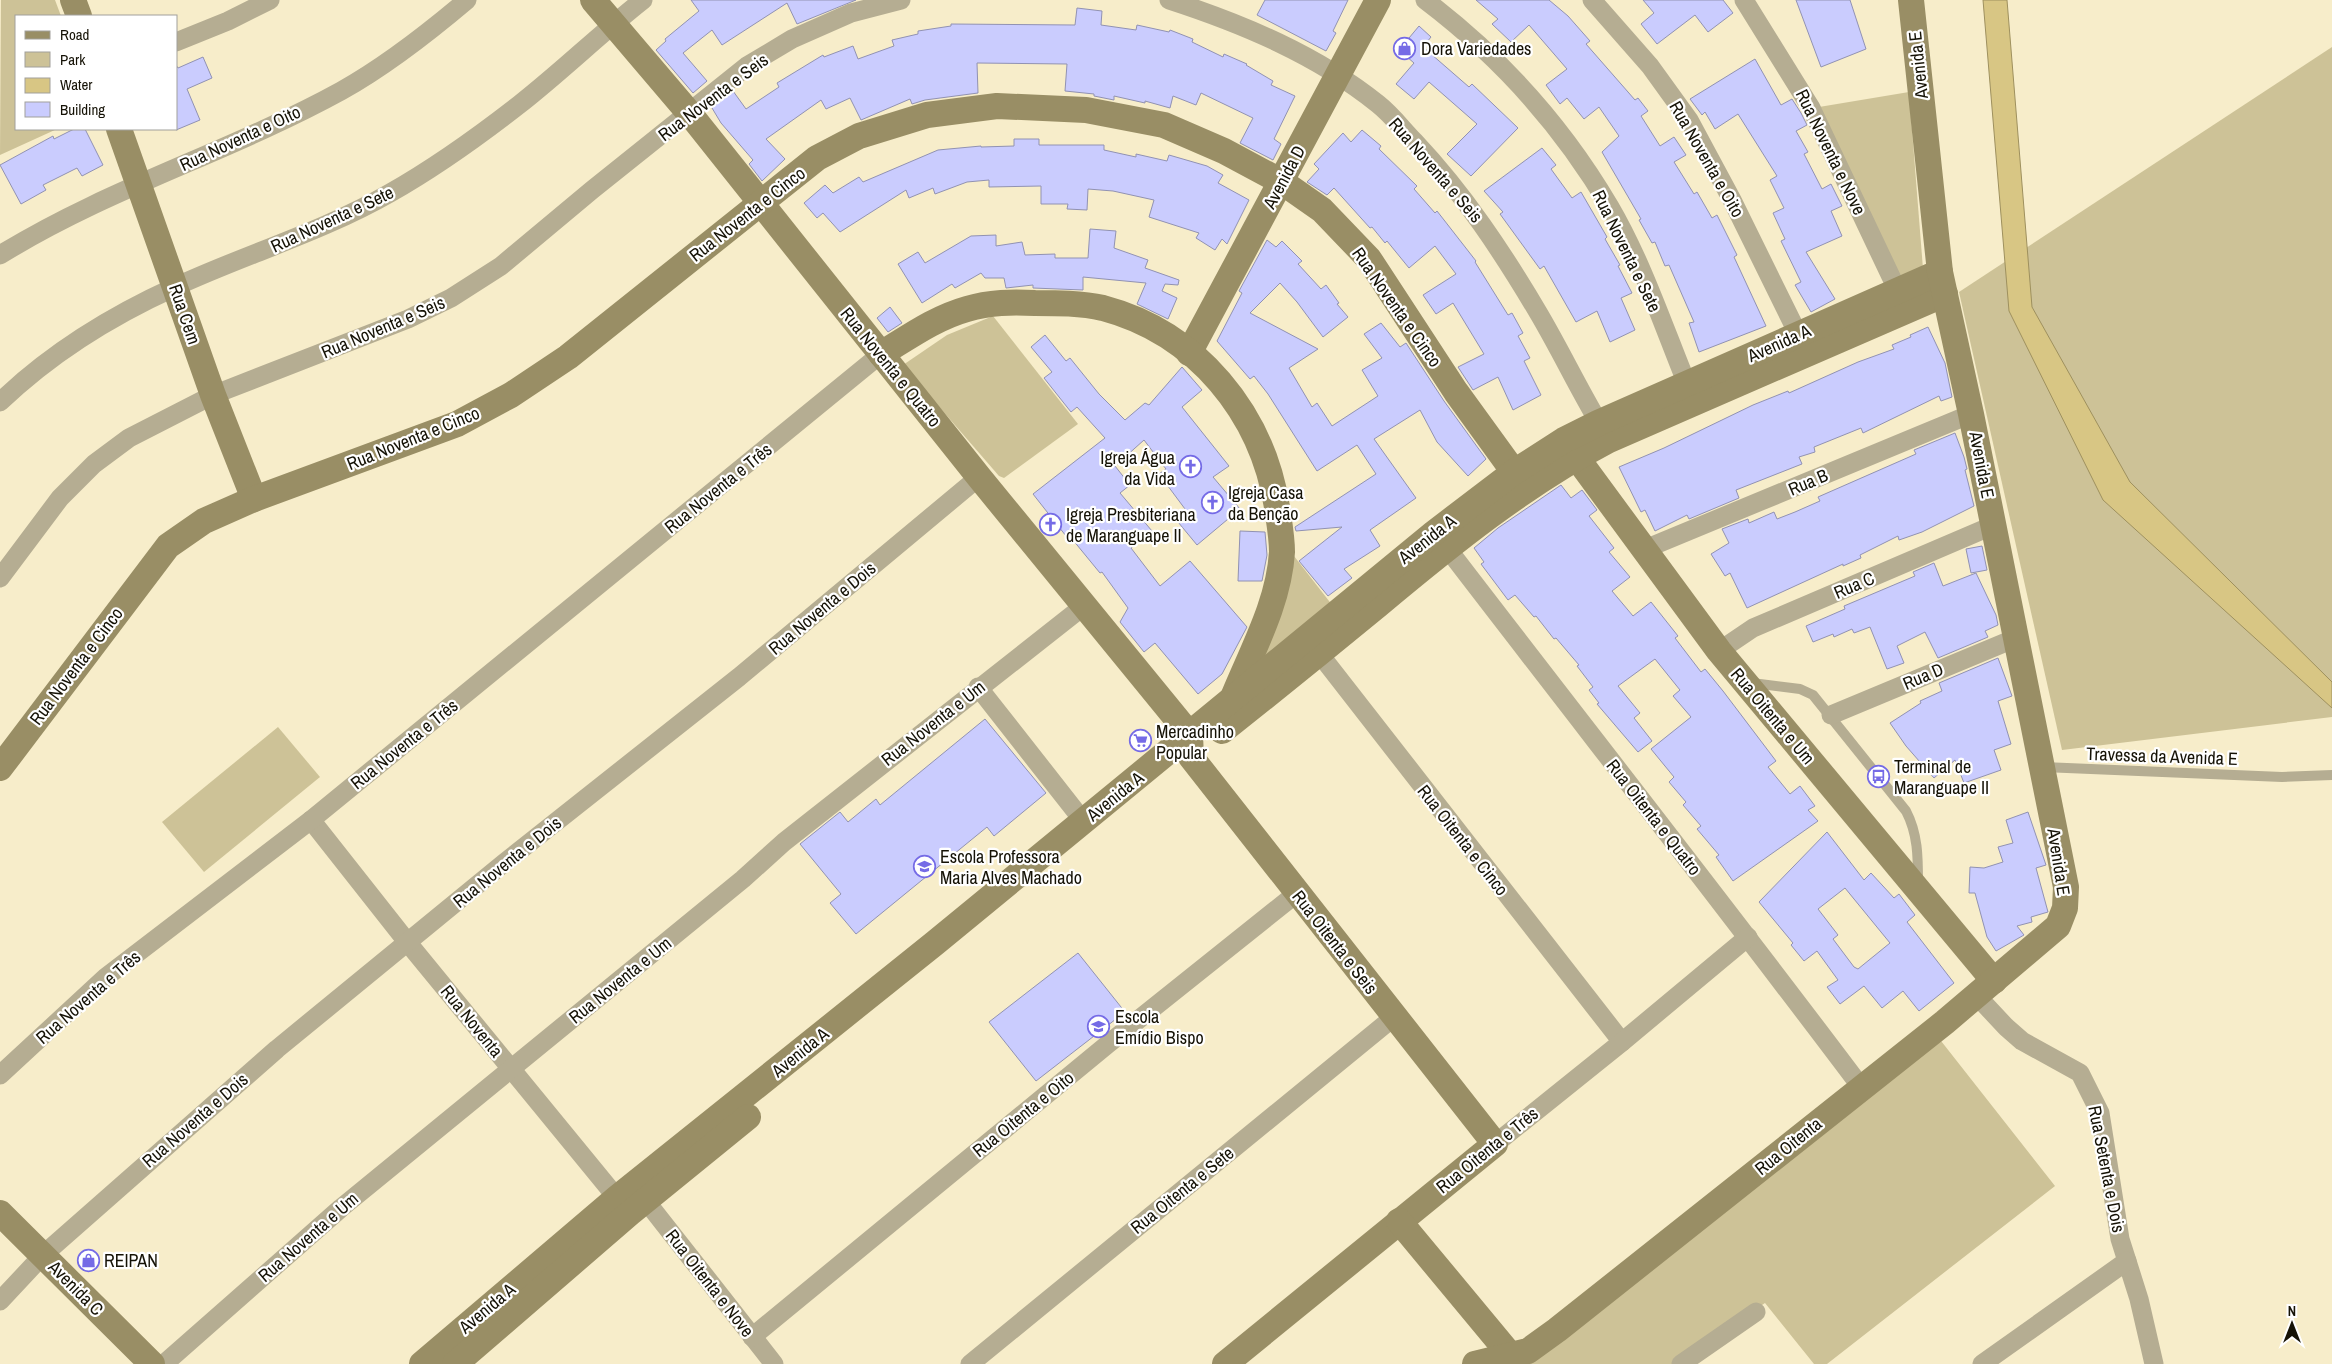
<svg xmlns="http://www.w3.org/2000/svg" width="2332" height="1364" font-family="'Archivo Narrow',sans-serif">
<rect width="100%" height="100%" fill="#f7edca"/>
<!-- green -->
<g fill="#cdc297">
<polygon points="1,0 55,0 61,16 16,16 16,129 57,129 0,155"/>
<polygon points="2332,47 2332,717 2062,750 1959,292"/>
<polygon points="1909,92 1923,269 1897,278 1813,108"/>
<polygon points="993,316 1078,424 1004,478 999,476 903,365 947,335"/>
<polygon points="1287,547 1336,610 1235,697"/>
<polygon points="278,727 320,777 204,872 162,822"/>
<polygon points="1934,1032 2055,1186 1827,1364 1814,1364 1765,1303 1675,1364 1467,1364 1522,1355"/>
</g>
<!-- water -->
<polygon fill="#d8c684" stroke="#9e905e" points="1983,0 2007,0 2032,307 2130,482 2332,682 2332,708 2103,500 2009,311"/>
<!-- building -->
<g fill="#caccfe" stroke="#9192b2" fill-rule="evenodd">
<polygon points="691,0 856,0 797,24 787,3 722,45 712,30 683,53 707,81 693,93 656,50 666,41 665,39 699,11"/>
<polygon points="1265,0 1348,0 1333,31 1336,33 1326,51 1257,15"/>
<polygon points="1476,0 1549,0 1568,16 1590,41 1586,44 1635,100 1638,98 1648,111 1641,116 1660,146 1674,137 1686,155 1674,162 1694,194 1697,192 1712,218 1717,215 1737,255 1734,257 1766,326 1699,352 1689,323 1694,322 1669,265 1665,266 1655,242 1652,243 1639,220 1641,219 1602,152 1619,136 1599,107 1584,119 1567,98 1560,104 1546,85 1567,69 1529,25 1511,42 1492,24 1498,19"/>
<polygon points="1643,0 1723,0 1733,13 1708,32 1695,15 1657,44 1641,24 1654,13"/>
<polygon points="1796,0 1850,0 1866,49 1821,67"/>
<polygon points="1077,8 1102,11 1101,25 1136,30 1137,25 1169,32 1170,30 1193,39 1192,42 1223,57 1224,54 1247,64 1246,65 1273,81 1271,85 1295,96 1274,139 1281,144 1273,160 1240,143 1253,118 1201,93 1196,105 1173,96 1170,108 1145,101 1145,103 1114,96 1114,100 1094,96 1094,94 1065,91 1067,64 977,63 978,93 925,100 912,104 910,99 861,120 850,98 826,109 821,100 766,139 785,159 762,181 749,164 753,160 721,123 712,108 733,91 746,109 779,87 777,83 823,55 824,57 853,46 858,59 894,46 892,40 918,34 918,31 951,26 951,24 1075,25"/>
<polygon points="1419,26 1431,37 1423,47 1469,87 1472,84 1518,128 1471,176 1447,154 1477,124 1429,82 1414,99 1396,84 1414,63 1399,50"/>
<polygon points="203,57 212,78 187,89 200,120 176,130 176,65 178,68"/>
<polygon points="1755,59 1781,105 1792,99 1801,113 1807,125 1796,131 1808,152 1804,154 1822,189 1831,184 1842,206 1831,211 1842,236 1806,252 1835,299 1811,312 1795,285 1801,282 1781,241 1785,239 1773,213 1784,208 1770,180 1777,176 1738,114 1715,129 1705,112 1702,115 1690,99"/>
<polygon points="74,129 85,129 103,165 82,176 77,168 43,185 46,190 21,204 0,165 53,136 54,139"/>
<polygon points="1362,130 1381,146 1379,149 1417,186 1414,189 1435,213 1437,211 1476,261 1475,262 1508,315 1512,313 1523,333 1518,336 1530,358 1524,361 1541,395 1513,410 1498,377 1473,390 1458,367 1484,354 1453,303 1436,314 1423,295 1456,274 1435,246 1409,268 1387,241 1385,243 1372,227 1370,228 1334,188 1327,195 1307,182 1319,169 1314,164 1343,133 1351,142"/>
<polygon points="1014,139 1039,139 1039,145 1104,145 1104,150 1136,157 1136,154 1167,161 1169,155 1207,166 1223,175 1218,183 1249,200 1227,244 1222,239 1215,250 1196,238 1199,233 1149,217 1154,200 1113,191 1088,189 1087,210 1067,209 1068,204 1041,204 1041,186 989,187 989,180 967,182 935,194 933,188 909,198 906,190 840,232 823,213 817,218 804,203 825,185 833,193 859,177 863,182 938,150 981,146 981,147 1014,146"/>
<polygon points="1542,148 1556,165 1551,169 1572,198 1581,192 1607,237 1605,239 1620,265 1618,266 1632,293 1621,298 1635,330 1610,342 1597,311 1576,322 1544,266 1540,269 1500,214 1503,212 1484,191"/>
<polygon points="1090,229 1116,231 1114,248 1148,260 1145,268 1179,280 1178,285 1165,284 1162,291 1177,298 1168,319 1137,304 1146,283 1083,277 1083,290 1033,288 1033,285 1006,288 1004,278 985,278 981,273 955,288 952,284 922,303 898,264 918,252 925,263 971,236 996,235 996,246 1022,242 1025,255 1055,254 1055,258 1088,258"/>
<polygon points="1267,240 1276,247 1282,241 1302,261 1298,264 1321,289 1326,285 1339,303 1337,304 1348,317 1323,337 1297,302 1280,283 1250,313 1318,349 1289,368 1312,407 1317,403 1332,426 1378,396 1362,370 1382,358 1364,334 1381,323 1400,347 1406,343 1444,401 1486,459 1468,476 1437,442 1420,410 1374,439 1416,498 1370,530 1380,546 1344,569 1352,578 1328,596 1299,561 1342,527 1296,531 1295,527 1376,474 1357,445 1317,471 1268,394 1254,376 1250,379 1217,341 1242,293 1239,291"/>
<polygon points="890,307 902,323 888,332 877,318"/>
<polygon points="1928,327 1945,363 1952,397 1941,401 1939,396 1863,433 1861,428 1814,447 1815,452 1799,457 1802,464 1736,490 1739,498 1689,519 1687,515 1655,531 1645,510 1641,512 1619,467 1664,448 1753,405 1788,391 1789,393 1858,362 1894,349 1892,345 1911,337 1910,335"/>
<polygon points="1045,335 1066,361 1070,358 1099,394 1125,420 1145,403 1149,405 1182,367 1202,390 1182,407 1229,466 1213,477 1240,509 1197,545 1178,522 1188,513 1159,474 1166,469 1144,440 1115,466 1130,485 1120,493 1152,531 1131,548 1160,586 1190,561 1247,627 1222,674 1198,694 1155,643 1144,652 1120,622 1128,608 1102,572 1100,573 1068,534 1066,536 1033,494 1105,438 1077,407 1071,412 1044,378 1052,372 1031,347"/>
<polygon points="1955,433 1964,457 1967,469 1965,470 1974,506 1922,532 1899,540 1898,536 1860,555 1861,558 1843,566 1843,564 1747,608 1730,573 1725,576 1711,554 1729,543 1722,529 1748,519 1749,523 1774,512 1777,519 1795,512 1820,501 1818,497 1916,454 1914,450"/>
<polygon points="1561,485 1571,498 1582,490 1597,510 1589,516 1614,548 1609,552 1630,577 1612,591 1633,616 1651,602 1678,636 1675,638 1701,672 1705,669 1723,691 1776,761 1768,767 1790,794 1800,786 1815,806 1808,810 1818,821 1733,881 1716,857 1719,855 1697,829 1701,826 1683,805 1686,802 1669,782 1674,777 1651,749 1691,717 1673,696 1680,690 1655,659 1618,686 1640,713 1634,718 1652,741 1638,752 1597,704 1599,703 1589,690 1593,687 1577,666 1579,665 1556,638 1554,639 1536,616 1534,617 1515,595 1508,600 1481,564 1484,562 1474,548 1498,528"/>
<polygon points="1240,531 1265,532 1267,555 1262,581 1238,581"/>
<polygon points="1982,546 1987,570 1971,573 1966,549"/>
<polygon points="1934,563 1943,586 1976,573 1996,615 1998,625 1985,631 1988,637 1938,658 1925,632 1897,646 1904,663 1887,669 1870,627 1854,633 1852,629 1834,637 1833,634 1813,642 1806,626 1845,609 1844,606 1915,576 1913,572"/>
<polygon points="1998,658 2012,696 1998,701 2011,744 1994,750 2001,770 1964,783 1955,760 1934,778 1906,746 1890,723 1921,703 1920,701 1942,691 1939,683"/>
<polygon points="985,719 1046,793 994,836 987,827 856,934 830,903 841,894 800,844 840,812 848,822 876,799 880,805"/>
<polygon points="2028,812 2046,865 2036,868 2048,912 2031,917 2032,922 2017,926 2024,935 1996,951 1987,937 1975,893 1969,893 1970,867 1984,868 2003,862 1998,847 2013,843 2006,820"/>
<path d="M1827 832 1864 880 1871 873 1894 898 1899 894 1915 915 1907 922 1954 983 1919 1011 1903 991 1882 1008 1864 986 1840 1004 1827 987 1838 980 1817 951 1804 961 1791 945 1793 943 1759 902ZM1845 888 1890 943 1858 969 1854 967 1833 939 1838 935 1818 909Z"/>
<polygon points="1078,953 1125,1012 1036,1081 989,1022"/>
</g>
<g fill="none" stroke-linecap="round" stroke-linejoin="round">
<!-- lane -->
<g stroke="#b5ad92" stroke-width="10">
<path d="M1752 683 1800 689 1813 695 1906 811C1918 834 1918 857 1918 883"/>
<polyline points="2043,767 2282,777 2332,775"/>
</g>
<!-- street -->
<g stroke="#b5ad92" stroke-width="19">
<path d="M1169 0C1243 24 1317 55 1378 104 1392 115 1403 130 1415 142 1464 194 1503 253 1539 314 1562 353 1581 394 1605 433"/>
<path d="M1425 0C1499 56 1563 127 1610 207 1642 262 1663 325 1687 384"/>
<polyline points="1592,0 1650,66 1689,120 1732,200 1798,334"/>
<polyline points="1744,0 1811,108 1903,302"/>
<polyline points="176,42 228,21 270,0"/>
<path d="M0 255C108 188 230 152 341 91 386 66 428 33 467 0"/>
<path d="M0 402C51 353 111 316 175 287 246 254 322 232 390 193 436 167 479 136 520 104 562 71 601 33 643 0"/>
<path d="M1447 548C1585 728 1725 906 1861 1087"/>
<polyline points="1645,549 1971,414"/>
<polyline points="0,578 60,498 94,464 129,438 213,395 408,319 451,298 501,266 592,190 747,66 792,39 851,13 901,0"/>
<polyline points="1311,643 1622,1042"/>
<polyline points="1719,651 1753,628 1994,525"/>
<polyline points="978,687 1084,822"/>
<polyline points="1831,715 2016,638"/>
<polyline points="311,820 408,943 617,1198 646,1201 774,1364"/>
<polyline points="1977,996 2006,1027 2022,1041 2080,1073 2100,1113 2120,1239 2139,1299 2154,1364"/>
<polyline points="0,1075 106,977 311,820 881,354"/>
<polyline points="1495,1144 1622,1042 1748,937"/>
<polyline points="0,1301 43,1255 277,1049 504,863 739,677 979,477"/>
<polyline points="752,1337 1108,1044 1297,893"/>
<polyline points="164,1364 341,1208 743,879 784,842 1085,605"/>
<polyline points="970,1364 1394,1017"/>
<polyline points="1681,1364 1756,1312"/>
<polyline points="1982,1364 2127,1261"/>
</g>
<!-- secondary -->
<g stroke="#998e65" stroke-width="26">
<polyline points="73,0 79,16"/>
<polyline points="593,0 690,114 979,477 1190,735 1191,757 1495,1144 1225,1364"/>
<polyline points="119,129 213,395 254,499"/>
<polyline points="1189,353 1378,0"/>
<path d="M881 354C909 337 935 318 967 309 990 302 1012 302 1035 303 1057 303 1081 303 1103 308 1197 333 1262 413 1277 507 1279 521 1282 537 1282 552 1279 602 1253 649 1234 695"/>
<polyline points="1566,443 1719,651 1994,981"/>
<path d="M1222 731C1275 689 1327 647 1378 605 1451 544 1525 484 1609 440L1945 294"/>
<polyline points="0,768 168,546 204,521 254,499 457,424 511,395 568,357 817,158 859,136 927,115 997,106 1086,110 1164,125 1224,151 1282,182 1322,210 1369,259 1456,392 1514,472"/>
<polyline points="0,1213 152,1364"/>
<polyline points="1399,1221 1512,1357"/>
<polyline points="422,1364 617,1198 935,943 1434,533 1514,472 1564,440 1598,423 1940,272"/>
<polyline points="455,1364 630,1213 748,1117"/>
<polyline points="1475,1364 1528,1351 1557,1330 1945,1022 2058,926 2065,908 2066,887 1971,414 1940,272 1911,0"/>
</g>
</g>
<!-- icons -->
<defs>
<symbol id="shop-ring" viewBox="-11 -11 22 22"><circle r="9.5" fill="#fff" stroke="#756be6" stroke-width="1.5"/><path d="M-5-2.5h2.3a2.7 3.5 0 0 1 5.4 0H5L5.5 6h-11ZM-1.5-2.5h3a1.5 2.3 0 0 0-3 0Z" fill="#756be6"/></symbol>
<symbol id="church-ring" viewBox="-11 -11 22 22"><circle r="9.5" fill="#fff" stroke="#756be6" stroke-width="1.5"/><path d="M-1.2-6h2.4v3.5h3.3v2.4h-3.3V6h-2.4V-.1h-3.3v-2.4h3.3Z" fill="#756be6"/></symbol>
<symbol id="supermarket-ring" viewBox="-11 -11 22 22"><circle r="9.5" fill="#fff" stroke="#756be6" stroke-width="1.5"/><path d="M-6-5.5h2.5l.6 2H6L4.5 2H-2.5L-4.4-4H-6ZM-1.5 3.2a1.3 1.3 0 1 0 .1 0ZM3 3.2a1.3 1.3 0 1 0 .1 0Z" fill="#756be6"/></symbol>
<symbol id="bus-ring" viewBox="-11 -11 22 22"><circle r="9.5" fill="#fff" stroke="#756be6" stroke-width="1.5"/><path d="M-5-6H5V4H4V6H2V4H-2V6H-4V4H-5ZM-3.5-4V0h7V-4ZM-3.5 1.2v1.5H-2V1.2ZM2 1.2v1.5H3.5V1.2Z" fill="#756be6"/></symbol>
<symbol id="school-ring" viewBox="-11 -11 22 22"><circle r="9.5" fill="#fff" stroke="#756be6" stroke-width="1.5"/><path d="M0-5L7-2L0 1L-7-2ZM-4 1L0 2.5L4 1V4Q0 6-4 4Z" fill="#756be6"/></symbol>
</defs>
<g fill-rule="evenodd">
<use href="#shop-ring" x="1392" y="36" width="25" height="25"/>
<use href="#church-ring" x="1178" y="454" width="25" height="25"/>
<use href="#church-ring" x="1200" y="490" width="25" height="25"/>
<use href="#church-ring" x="1038" y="512" width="25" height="25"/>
<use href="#supermarket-ring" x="1128" y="728" width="25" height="25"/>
<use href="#bus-ring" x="1866" y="764" width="25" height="25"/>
<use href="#school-ring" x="912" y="854" width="25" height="25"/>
<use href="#school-ring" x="1086" y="1014" width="25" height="25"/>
<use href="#shop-ring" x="76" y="1248" width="25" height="25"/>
</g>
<g text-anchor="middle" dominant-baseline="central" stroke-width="4.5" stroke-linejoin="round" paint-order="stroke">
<!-- poi labels -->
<g font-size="18" fill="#151206" stroke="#fff" text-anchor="start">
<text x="1421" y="48">Dora Variedades</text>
<text x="1175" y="457" text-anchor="end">Igreja Água<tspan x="1175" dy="21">da Vida</tspan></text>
<text x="1228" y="492">Igreja Casa<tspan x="1228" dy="21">da Benção</tspan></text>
<text x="1066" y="514">Igreja Presbiteriana<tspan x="1066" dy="21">de Maranguape II</tspan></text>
<text x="1156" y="731">Mercadinho<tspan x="1156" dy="21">Popular</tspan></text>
<text x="1894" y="766">Terminal de<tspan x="1894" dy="21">Maranguape II</tspan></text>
<text x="940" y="856">Escola Professora<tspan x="940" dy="21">Maria Alves Machado</tspan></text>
<text x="1115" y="1016">Escola<tspan x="1115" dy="21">Emídio Bispo</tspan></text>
<text x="104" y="1260">REIPAN</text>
</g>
<!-- street labels -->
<g font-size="18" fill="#151206" stroke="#fff">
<text transform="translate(1918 65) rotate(-96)">Avenida E</text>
<text transform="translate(713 97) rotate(-37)">Rua Noventa e Seis</text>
<text transform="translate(240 138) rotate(-25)">Rua Noventa e Oito</text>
<text transform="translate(1831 152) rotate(64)">Rua Noventa e Nove</text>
<text transform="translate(1707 159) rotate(60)">Rua Noventa e Oito</text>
<text transform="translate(1436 170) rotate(49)">Rua Noventa e Seis</text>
<text transform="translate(1284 177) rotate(-62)">Avenida D</text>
<text transform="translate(747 214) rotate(-38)">Rua Noventa e Cinco</text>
<text transform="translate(332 219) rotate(-25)">Rua Noventa e Sete</text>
<text transform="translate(1627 251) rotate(64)">Rua Noventa e Sete</text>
<text transform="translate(1397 307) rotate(55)">Rua Noventa e Cinco</text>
<text transform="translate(185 314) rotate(71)">Rua Cem</text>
<text transform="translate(383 327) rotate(-23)">Rua Noventa e Seis</text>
<text transform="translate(1779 343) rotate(-24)">Avenida A</text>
<text transform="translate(891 367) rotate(51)">Rua Noventa e Quatro</text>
<text transform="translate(413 438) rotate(-22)">Rua Noventa e Cinco</text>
<text transform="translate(1982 465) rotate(79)">Avenida E</text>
<text transform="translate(1808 482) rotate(-23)">Rua B</text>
<text transform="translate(718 488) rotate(-39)">Rua Noventa e Três</text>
<text transform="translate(1427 539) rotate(-38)">Avenida A</text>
<text transform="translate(1854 585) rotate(-23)">Rua C</text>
<text transform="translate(822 608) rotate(-40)">Rua Noventa e Dois</text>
<text transform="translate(76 666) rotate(-53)">Rua Noventa e Cinco</text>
<text transform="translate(1923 676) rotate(-23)">Rua D</text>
<text transform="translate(1773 716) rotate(50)">Rua Oitenta e Um</text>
<text transform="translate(933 723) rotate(-38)">Rua Noventa e Um</text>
<text transform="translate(404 744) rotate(-39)">Rua Noventa e Três</text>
<text transform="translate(2162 756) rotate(2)">Travessa da Avenida E</text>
<text transform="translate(1115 796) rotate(-39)">Avenida A</text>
<text transform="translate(1654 817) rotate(52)">Rua Oitenta e Quatro</text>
<text transform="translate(1463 840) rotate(52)">Rua Oitenta e Cinco</text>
<text transform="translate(507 862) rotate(-39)">Rua Noventa e Dois</text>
<text transform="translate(2059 862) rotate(81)">Avenida E</text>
<text transform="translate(1335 942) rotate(52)">Rua Oitenta e Seis</text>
<text transform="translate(620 980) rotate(-39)">Rua Noventa e Um</text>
<text transform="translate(88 997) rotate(-41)">Rua Noventa e Três</text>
<text transform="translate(472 1021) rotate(51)">Rua Noventa</text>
<text transform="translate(800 1052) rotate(-39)">Avenida A</text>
<text transform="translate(1023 1114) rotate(-39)">Rua Oitenta e Oito</text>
<text transform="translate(195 1120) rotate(-41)">Rua Noventa e Dois</text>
<text transform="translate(1788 1146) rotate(-39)">Rua Oitenta</text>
<text transform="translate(1487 1150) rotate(-39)">Rua Oitenta e Três</text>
<text transform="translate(2107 1169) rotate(79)">Rua Setenta e Dois</text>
<text transform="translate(1182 1190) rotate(-39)">Rua Oitenta e Sete</text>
<text transform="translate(308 1237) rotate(-41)">Rua Noventa e Um</text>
<text transform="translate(710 1283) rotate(52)">Rua Oitenta e Nove</text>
<text transform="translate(76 1288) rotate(45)">Avenida C</text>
<text transform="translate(487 1308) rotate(-40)">Avenida A</text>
</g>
</g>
<!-- legend -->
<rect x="15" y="15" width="162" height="115" fill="#ffffff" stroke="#a1a09b"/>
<rect x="25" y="31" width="25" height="8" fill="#998e65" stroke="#a1a09b"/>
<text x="60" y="40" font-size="15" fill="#151206">Road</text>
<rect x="25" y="52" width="25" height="15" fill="#cdc297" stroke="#a1a09b"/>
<text x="60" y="65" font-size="15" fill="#151206">Park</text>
<rect x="25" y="78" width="25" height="15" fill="#d8c684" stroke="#a1a09b"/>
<text x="60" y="90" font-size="15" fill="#151206">Water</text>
<rect x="25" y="102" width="25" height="15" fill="#caccfe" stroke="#a1a09b"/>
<text x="60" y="115" font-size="15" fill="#151206">Building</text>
<!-- north arrow -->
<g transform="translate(2292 1324)" stroke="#ffffff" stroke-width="4" paint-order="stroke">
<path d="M0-4L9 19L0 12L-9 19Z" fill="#151206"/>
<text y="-8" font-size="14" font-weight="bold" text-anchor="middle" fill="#151206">N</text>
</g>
</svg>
